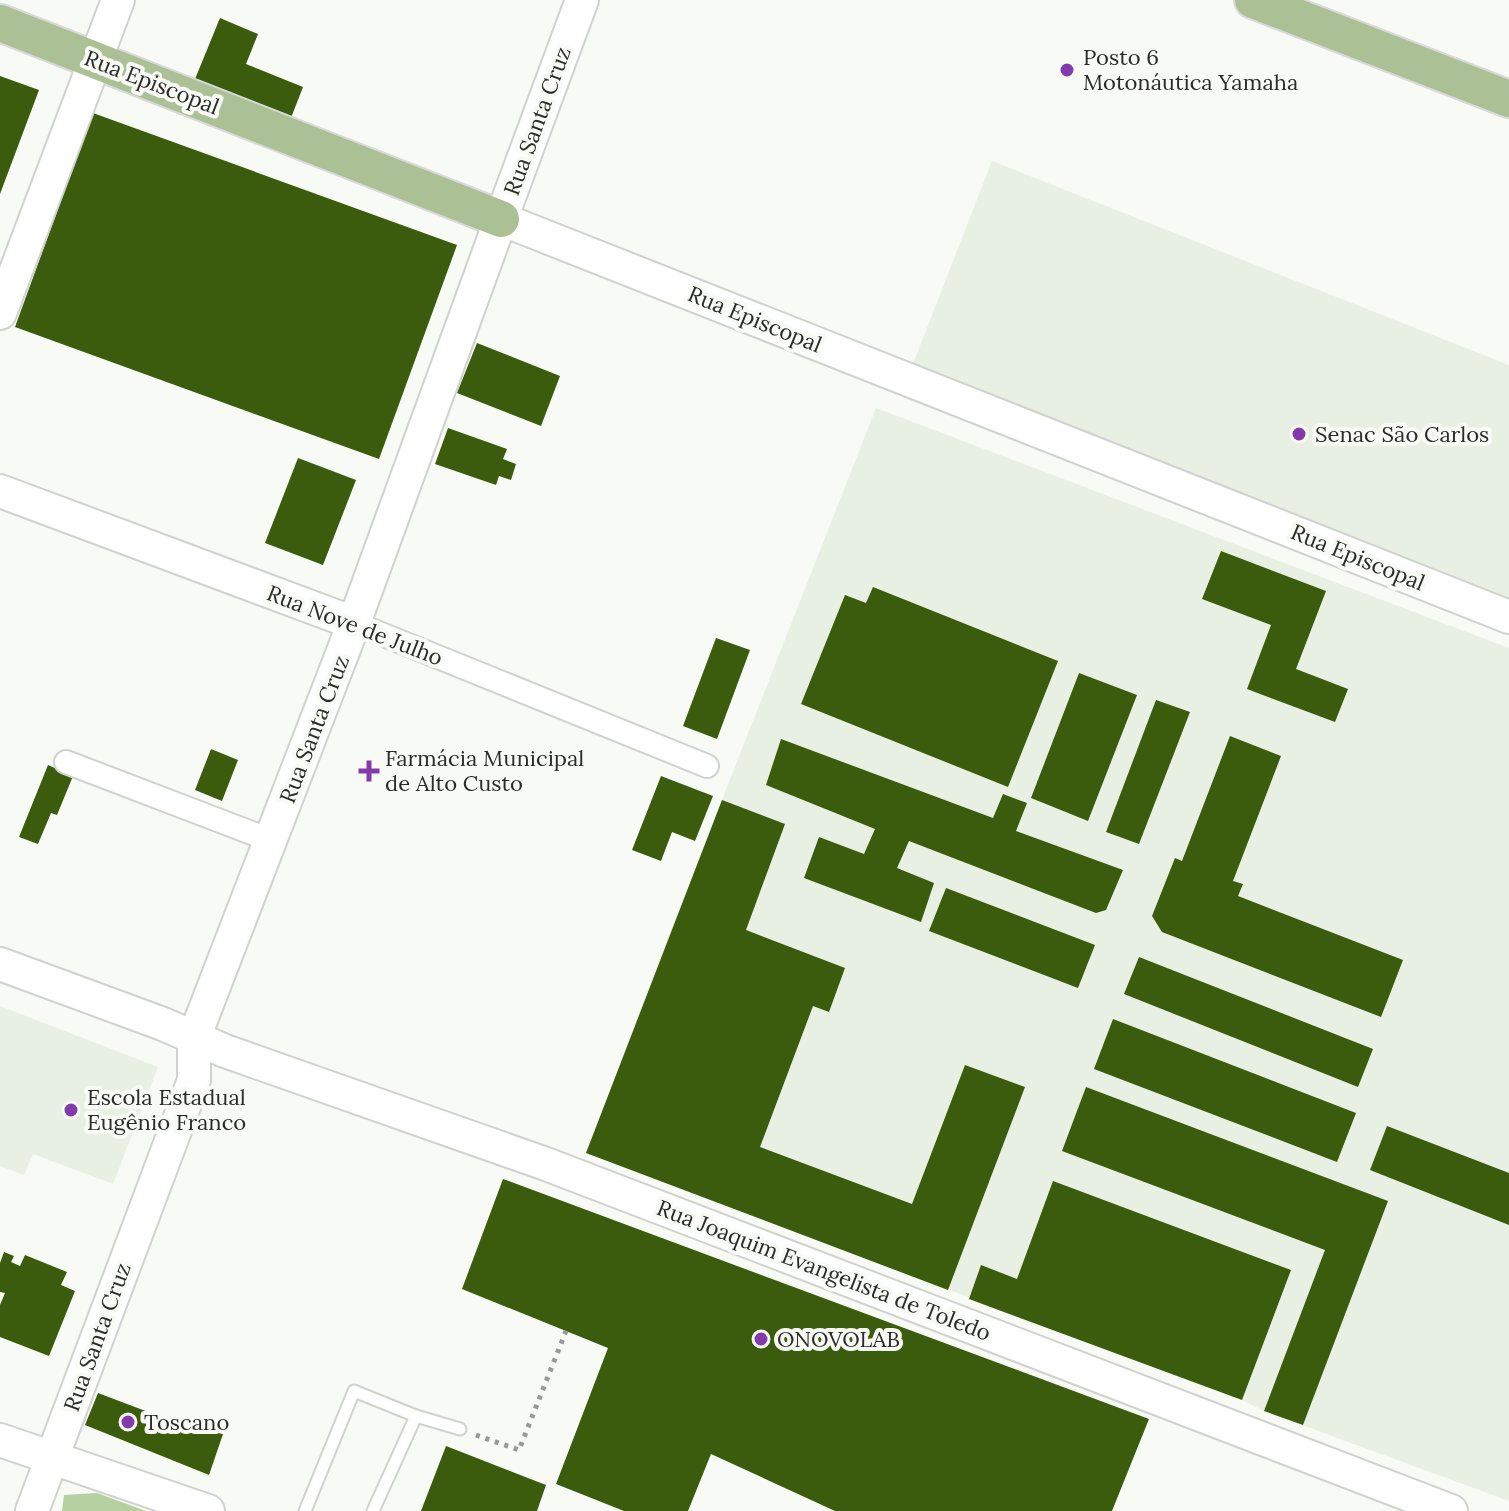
<svg xmlns="http://www.w3.org/2000/svg" width="1509" height="1511" font-family="Lora,serif">
<rect width="100%" height="100%" fill="#f8fbf5"/>
<!-- built -->
<g fill="#e8efe3">
<polygon points="992,161 1509,365 1509,600 913,364"/>
<polygon points="876,408 1509,648 1509,1501 1264,1411 1242,1400 586,1153 663,950"/>
<polygon points="0,1006 158,1067 113,1184 33,1154 24,1175 0,1166"/>
</g>
<!-- green -->
<polygon fill="#b7d0a1" points="97,1493 146,1511 62,1511 64,1495"/>
<!-- building -->
<g fill="#3a5c0c">
<polygon points="220,18 258,34 246,64 303,87 289,123 193,84"/>
<polygon points="0,76 39,90 0,194"/>
<polygon points="93,113 457,245 379,459 15,327"/>
<polygon points="477,343 560,376 541,426 457,393"/>
<polygon points="448,428 507,449 503,459 516,464 511,480 499,476 496,485 435,464"/>
<polygon points="298,458 356,480 323,565 265,543"/>
<polygon points="1221,551 1326,591 1296,669 1348,689 1335,722 1247,689 1271,625 1202,599"/>
<polygon points="873,587 1058,661 1008,787 801,704 845,595 866,603"/>
<polygon points="716,638 750,650 717,739 683,726"/>
<polygon points="1079,673 1137,695 1088,821 1031,798"/>
<polygon points="1156,700 1190,712 1139,844 1106,832"/>
<polygon points="1230,736 1281,756 1233,881 1243,884 1238,896 1403,960 1381,1017 1162,932 1152,916 1175,858 1182,861"/>
<polygon points="781,739 993,818 1003,794 1027,803 1016,831 1123,870 1106,910 1096,913 909,841 897,868 934,883 921,922 804,878 819,837 864,854 875,829 766,785"/>
<polygon points="211,749 238,760 222,801 195,790"/>
<polygon points="48,765 73,776 57,815 51,813 38,844 19,837"/>
<polygon points="661,776 713,796 695,841 672,832 661,861 632,850"/>
<polygon points="722,800 785,824 746,930 845,968 829,1012 813,1006 760,1147 912,1204 965,1065 1025,1087 948,1290 586,1153"/>
<polygon points="946,888 1095,945 1078,988 929,931"/>
<polygon points="1139,957 1373,1049 1358,1087 1124,994"/>
<polygon points="1113,1019 1356,1113 1337,1162 1094,1069"/>
<polygon points="1086,1087 1388,1201 1303,1425 1264,1411 1325,1250 1062,1151"/>
<polygon points="1387,1126 1509,1173 1509,1225 1370,1170"/>
<polygon points="503,1179 1149,1419 1112,1511 835,1511 711,1454 688,1511 624,1511 556,1484 608,1348 462,1289"/>
<polygon points="1053,1181 1291,1270 1242,1400 969,1299 981,1265 1017,1279"/>
<polygon points="4,1252 14,1256 11,1262 20,1266 25,1255 67,1272 61,1285 75,1291 49,1356 0,1337 0,1305 5,1293 0,1292 0,1263"/>
<polygon points="98,1393 201,1432 203,1426 223,1434 209,1475 85,1425"/>
<polygon points="446,1446 546,1485 537,1511 421,1511"/>
</g>
<g fill="none" stroke-linecap="round" stroke-linejoin="round">
<defs>
<g id="lane">
<polyline points="416,1416 460,1429"/>
<polyline points="305,1511 354,1391 416,1416 373,1511"/>
</g>
<g id="street">
<polyline points="354,623 707,766"/>
<polyline points="66,762 270,840"/>
</g>
<g id="secondary">
<polyline points="501,219 1509,617"/>
<polyline points="0,313 118,0"/>
<polyline points="0,491 354,623"/>
<polyline points="0,964 163,1024 225,1051 546,1164 1451,1511"/>
<polyline points="0,1440 208,1511"/>
<polyline points="32,1511 194,1080 194,1038 354,623 501,219 582,0"/>
</g>
<g id="primary">
<polyline points="1253,0 1509,99"/>
<polyline points="0,23 501,219"/>
</g>
</defs>
<!-- lane casing -->
<use href="#lane" stroke="#cfd2cd" stroke-width="15"/>
<!-- street casing -->
<use href="#street" stroke="#cfd2cd" stroke-width="26"/>
<!-- secondary casing -->
<use href="#secondary" stroke="#cfd2cd" stroke-width="36"/>
<!-- primary casing -->
<use href="#primary" stroke="#d9d9d9" stroke-width="40"/>
<!-- path -->
<polyline stroke="#979995" stroke-width="5" stroke-dasharray="4 6" stroke-linecap="butt" points="476,1435 519,1450 566,1331"/>
<!-- lane -->
<use href="#lane" stroke="#fff" stroke-width="11"/>
<!-- street -->
<use href="#street" stroke="#fff" stroke-width="22"/>
<!-- secondary -->
<use href="#secondary" stroke="#fff" stroke-width="32"/>
<!-- primary -->
<use href="#primary" stroke="#abc195" stroke-width="36"/>
</g>
<!-- markers -->
<g fill="#833aad" stroke="#f8fbf5" stroke-width="3">
<circle cx="1067" cy="70" r="8"/>
<circle cx="1299" cy="434" r="8"/>
<path d="M365 759h8v8h8v8h-8v8h-8v-8h-8v-8h8z"/>
<circle cx="71" cy="1110" r="8"/>
<circle cx="761" cy="1339" r="8"/>
<circle cx="128" cy="1422" r="8"/>
</g>
<g text-anchor="middle" dominant-baseline="central" stroke-width="8" stroke-linejoin="round" paint-order="stroke">
<!-- poi labels -->
<g font-size="22" fill="#2b2c2a" stroke="#f8fbf5" text-anchor="start">
<text x="1083" y="57">Posto 6<tspan x="1083" dy="25">Motonáutica Yamaha</tspan></text>
<text x="1315" y="434">Senac São Carlos</text>
<text x="385" y="758">Farmácia Municipal<tspan x="385" dy="25">de Alto Custo</tspan></text>
<text x="87" y="1097">Escola Estadual<tspan x="87" dy="25">Eugênio Franco</tspan></text>
<text x="777" y="1339">ONOVOLAB</text>
<text x="144" y="1422">Toscano</text>
</g>
<!-- street labels -->
<g font-size="22" fill="#2b2c2a" stroke="#f8fbf5">
<text transform="translate(152 82) rotate(21)">Rua Episcopal</text>
<text transform="translate(537 121) rotate(-70)">Rua Santa Cruz</text>
<text transform="translate(755 319) rotate(22)">Rua Episcopal</text>
<text transform="translate(1358 557) rotate(22)">Rua Episcopal</text>
<text transform="translate(355 625) rotate(21)">Rua Nove de Julho</text>
<text transform="translate(314 729) rotate(-69)">Rua Santa Cruz</text>
<text transform="translate(824 1270) rotate(21)">Rua Joaquim Evangelista de Toledo</text>
<text transform="translate(97 1337) rotate(-70)">Rua Santa Cruz</text>
</g>
</g>
</svg>
